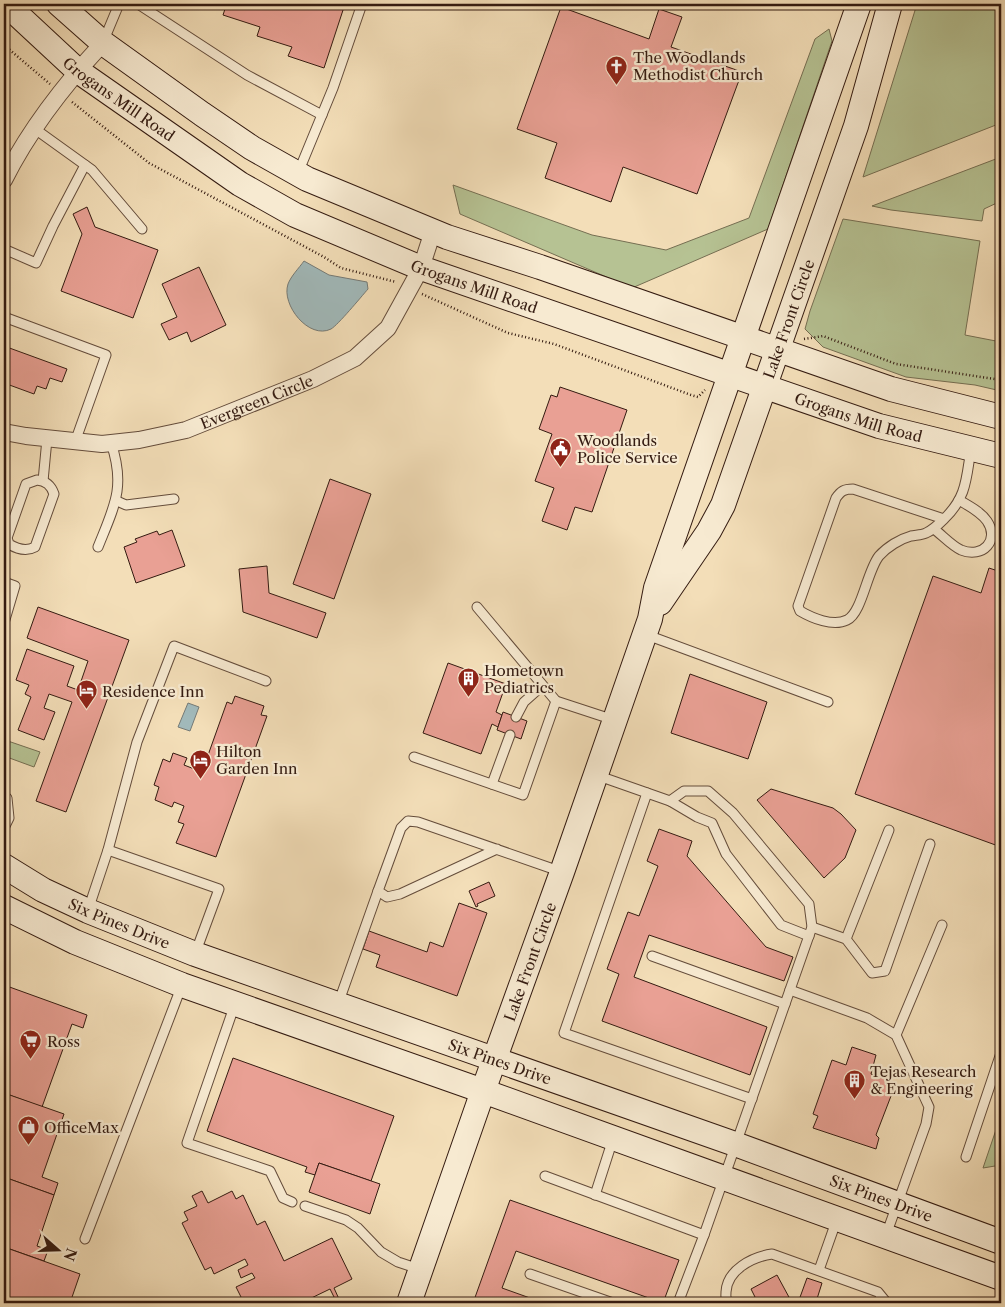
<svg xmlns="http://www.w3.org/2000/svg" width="1005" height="1307" font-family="'Libre Caslon Text',serif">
<rect width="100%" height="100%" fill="#f3deb8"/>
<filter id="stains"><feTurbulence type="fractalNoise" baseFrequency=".004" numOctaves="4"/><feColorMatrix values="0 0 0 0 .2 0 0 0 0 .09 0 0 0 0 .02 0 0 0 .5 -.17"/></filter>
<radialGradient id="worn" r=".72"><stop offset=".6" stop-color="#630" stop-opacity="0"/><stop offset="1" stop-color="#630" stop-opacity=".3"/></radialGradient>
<!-- green -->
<g fill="#b6c293" stroke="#756e52">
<polygon points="917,4 1001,4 1001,123 863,177"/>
<polygon points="829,29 832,41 768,229 632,288 460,214 453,185 592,235 666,250 749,218 815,39"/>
<polygon points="1001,157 1001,201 984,209 982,221 891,210 872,206"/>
<polygon points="843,219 980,241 965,335 1001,342 1001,391 975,385 906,377 823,347 805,329 810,311"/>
<polygon points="5,740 40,752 34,767 4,756"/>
<polygon points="1001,1115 1001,1140 999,1142 1001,1145 1001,1165 983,1168"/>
</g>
<!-- water -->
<g fill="#a1b9ba" stroke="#757a76">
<path d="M304 261 329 275 367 282 368 289C361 297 338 325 331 329 309 340 281 305 288 284 291 276 299 268 304 261Z"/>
<polygon points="188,703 199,707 190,731 178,727"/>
</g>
<!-- building -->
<g fill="#e9a094" stroke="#341b11">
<polygon points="218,4 345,4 324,68 288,56 292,47 257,36 260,27 223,15 226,6"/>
<polygon points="561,7 649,39 659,9 682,17 671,47 742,72 697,194 623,167 611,202 545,178 557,143 517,129"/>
<polygon points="87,207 95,227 158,250 133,318 61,291 82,234 73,214"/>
<polygon points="199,267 226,325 191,342 187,332 169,340 161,324 177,317 162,284"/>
<polygon points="4,346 67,369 62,382 50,378 46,389 37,386 34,394 4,383"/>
<polygon points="560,387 627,410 592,512 575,507 567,530 542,521 554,488 535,481 552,434 539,429 551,395 557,397"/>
<polygon points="330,479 371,494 334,599 293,584"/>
<polygon points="172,530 185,566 136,583 124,547 137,542 135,539 157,531 159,535"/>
<polygon points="267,566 269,593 326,613 317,638 243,612 239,569"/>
<polygon points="989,568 1001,572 1001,847 855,794 933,576 981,593"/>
<polygon points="38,607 129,640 66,812 36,801 72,702 49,694 44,708 55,712 44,740 18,730 31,697 25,694 29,685 16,680 27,649 74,666 67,686 78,690 88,661 27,638"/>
<polygon points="448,663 506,684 496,712 502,715 498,727 492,724 481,754 423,733"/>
<polygon points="690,674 767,702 748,759 671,733"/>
<polygon points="235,696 264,706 261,715 267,716 216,857 176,843 184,824 178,822 184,806 174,802 172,807 155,800 159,787 154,785 163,759 170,762 173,753 187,758 184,765 202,772 227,702 232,704"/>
<polygon points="503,712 527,721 521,739 497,730"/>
<polygon points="771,789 833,808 841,814 856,830 845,858 824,878 757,800"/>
<polygon points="659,829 692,841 687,856 766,947 793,957 784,981 649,935 634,977 767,1027 750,1075 602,1021 619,974 607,969 628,912 639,916 658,866 647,861"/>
<polygon points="489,882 495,896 477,904 478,906 476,907 469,891"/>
<polygon points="459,903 487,913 457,996 376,967 380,955 363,949 369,931 427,952 430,942 443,947"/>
<polygon points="4,985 87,1015 83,1028 72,1024 42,1107 4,1093"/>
<polygon points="852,1047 876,1055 871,1074 896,1083 876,1135 879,1138 876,1149 813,1128 818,1116 813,1114 832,1060 846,1065"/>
<polygon points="233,1058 394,1116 371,1181 319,1163 315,1175 305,1172 307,1167 207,1131"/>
<polygon points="4,1093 64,1114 42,1177 58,1183 54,1195 4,1177"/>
<polygon points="319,1163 380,1184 370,1214 309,1192"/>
<polygon points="4,1177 54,1195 37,1246 48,1250 44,1261 4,1247"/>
<polygon points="202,1191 208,1203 232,1191 236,1199 243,1195 257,1225 265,1221 284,1261 332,1238 352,1279 334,1288 339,1299 336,1301 330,1289 301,1303 244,1303 236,1287 255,1278 252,1273 241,1278 238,1270 248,1265 245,1259 214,1274 211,1267 205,1270 182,1223 188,1220 184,1212 197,1206 192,1196"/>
<polygon points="510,1200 679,1260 663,1303 516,1251 502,1288 544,1303 473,1303"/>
<polygon points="4,1247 80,1274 70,1303 4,1303"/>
<polygon points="777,1275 790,1299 796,1302 799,1300 807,1278 822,1283 816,1302 820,1303 758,1303 751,1289"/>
</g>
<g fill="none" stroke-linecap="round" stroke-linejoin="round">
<defs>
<g id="lane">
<polyline points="138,4 247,75 322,115"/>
<polyline points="104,40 119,4"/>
<polyline points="35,129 92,170 142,229"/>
<polyline points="298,173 333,88 362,4"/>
<polyline points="4,249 36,263 53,226 85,165"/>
<polyline points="4,317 106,355 75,442"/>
<path d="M37 480C46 481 51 485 54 494L35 547C26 552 17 549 9 544L7 538 26 484Z"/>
<polyline points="43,481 47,439"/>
<polyline points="117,501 126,505 174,499"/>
<path d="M944 519 853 489C844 489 841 491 836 498L798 606 800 611C812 618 833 627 847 620 862 613 867 571 879 556 887 547 900 539 911 536 916 535 922 535 926 533 933 530 939 524 944 519 967 497 966 479 971 449"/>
<path d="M934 529C942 535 952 546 961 550 983 559 1000 540 987 521 981 512 969 506 959 500"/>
<path d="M98 547C114 507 126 487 111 443"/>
<polyline points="4,582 15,586 4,623"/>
<polyline points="477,607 556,701 614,720"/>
<polyline points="647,635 828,702"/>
<polyline points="516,717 524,702 542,686"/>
<polyline points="414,757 523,795 556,701"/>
<polyline points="492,784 510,735"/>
<polyline points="647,793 564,1033 752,1099"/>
<polyline points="4,796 7,798 9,818 4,828"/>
<polyline points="670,801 697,817 712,823 726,854 781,925 809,936"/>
<polyline points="497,849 400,894 387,897 378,891 401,828 408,821 418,822 562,872"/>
<polyline points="108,850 219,889 195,954"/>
<polyline points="88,910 108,850 137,742 174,646 266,681"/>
<polyline points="812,927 846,939 872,973 885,971 930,844"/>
<polyline points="846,939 889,830"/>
<polyline points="652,956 785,1004"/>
<polyline points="790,990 867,1018 896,1035 929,1107 926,1124 886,1235"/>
<polyline points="235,1004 187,1143 270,1171 283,1198 292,1202"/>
<polyline points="338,1004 378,891"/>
<polyline points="896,1035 942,925"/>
<polyline points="966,1157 1001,1053"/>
<polyline points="545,1176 704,1235 812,927 809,904 733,813 708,791 684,791 670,801 596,775"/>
<polyline points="595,1195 613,1139"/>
<polyline points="305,1206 346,1220 358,1228 381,1252 398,1262 419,1269"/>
<polyline points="85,1239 182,985"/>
<polyline points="819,1270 837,1219"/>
<polyline points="530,1274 613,1303"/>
<polyline points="678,1303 704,1235"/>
<path d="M728 1303C725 1299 726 1296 726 1292 727 1270 752 1257 772 1254L878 1292 887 1303"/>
</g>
<g id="street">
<path d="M4 180C29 130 64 85 103 43"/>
<path id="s1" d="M4 432 26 436 102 444 139 440 186 430 313 379 355 358 388 328 421 268 433 231"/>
</g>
<g id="secondary">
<path id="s2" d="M6 4 78 71 240 184 295 215 421 268 879 426 1001 456"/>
<polyline points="59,4 103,43 202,114 252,148 307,179 447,237 540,267 891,389 1001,417"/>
<path id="s3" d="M660 603 709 531 723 505 856 126 890 4"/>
<path id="s4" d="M4 866 43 890 88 911 195 954 735 1144 1001 1242"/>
<polyline points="4,907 75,942 182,985 483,1091 1001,1278"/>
<path id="s5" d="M409 1303 483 1091 562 872 650 619 656 588 859 4"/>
</g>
</defs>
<!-- lane casing -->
<use href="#lane" stroke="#644c3b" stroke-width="11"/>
<!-- street casing -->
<use href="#street" stroke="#644c3b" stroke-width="18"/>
<!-- secondary casing -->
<use href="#secondary" stroke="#341b11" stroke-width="26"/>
<!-- path -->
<g stroke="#341b11" stroke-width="2.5" stroke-dasharray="1 2.5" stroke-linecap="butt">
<polyline points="4,45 50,84"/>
<polyline points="72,102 149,163 324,257 341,268 396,282"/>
<polyline points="422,294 508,333 554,344 691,395 698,397 705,390"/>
<polyline points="804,339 823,336 896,364 1001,380"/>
</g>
<!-- lane -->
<use href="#lane" stroke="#f7ead1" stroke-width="9"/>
<!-- street -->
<use href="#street" stroke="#f7ead1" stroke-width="16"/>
<!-- secondary -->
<use href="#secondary" stroke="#f7ead1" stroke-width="24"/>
</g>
<!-- icons -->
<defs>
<symbol id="church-pin" viewBox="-11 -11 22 30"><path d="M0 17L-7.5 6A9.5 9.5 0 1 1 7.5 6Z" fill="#8f2418" stroke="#f7ead1"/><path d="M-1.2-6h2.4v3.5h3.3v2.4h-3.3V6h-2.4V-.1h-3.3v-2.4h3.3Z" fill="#fff"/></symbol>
<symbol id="civic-pin" viewBox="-11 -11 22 30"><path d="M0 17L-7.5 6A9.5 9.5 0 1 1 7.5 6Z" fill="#8f2418" stroke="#f7ead1"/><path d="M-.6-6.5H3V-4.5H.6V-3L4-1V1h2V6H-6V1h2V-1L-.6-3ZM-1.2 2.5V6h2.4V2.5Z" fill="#fff"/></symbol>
<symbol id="building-pin" viewBox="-11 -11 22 30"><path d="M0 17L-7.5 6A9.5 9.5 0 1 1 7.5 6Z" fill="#8f2418" stroke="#f7ead1"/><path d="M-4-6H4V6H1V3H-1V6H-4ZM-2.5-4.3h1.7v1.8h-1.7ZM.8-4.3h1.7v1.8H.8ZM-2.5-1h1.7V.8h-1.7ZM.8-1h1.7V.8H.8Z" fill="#fff"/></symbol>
<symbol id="hotel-pin" viewBox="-11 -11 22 30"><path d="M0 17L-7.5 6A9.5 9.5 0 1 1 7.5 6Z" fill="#8f2418" stroke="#f7ead1"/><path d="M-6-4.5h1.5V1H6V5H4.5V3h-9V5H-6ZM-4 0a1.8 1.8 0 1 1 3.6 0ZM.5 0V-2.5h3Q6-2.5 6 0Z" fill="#fff"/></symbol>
<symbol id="supermarket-pin" viewBox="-11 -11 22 30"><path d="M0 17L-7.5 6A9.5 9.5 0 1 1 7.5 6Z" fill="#8f2418" stroke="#f7ead1"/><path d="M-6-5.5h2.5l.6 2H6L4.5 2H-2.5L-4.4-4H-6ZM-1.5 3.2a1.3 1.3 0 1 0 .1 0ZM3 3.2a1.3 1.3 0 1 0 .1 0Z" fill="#fff"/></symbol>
<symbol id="shop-pin" viewBox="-11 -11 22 30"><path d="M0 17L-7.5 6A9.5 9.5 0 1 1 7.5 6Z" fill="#8f2418" stroke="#f7ead1"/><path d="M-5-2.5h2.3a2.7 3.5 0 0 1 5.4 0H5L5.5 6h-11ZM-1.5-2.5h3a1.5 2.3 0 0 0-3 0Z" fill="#fff"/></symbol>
</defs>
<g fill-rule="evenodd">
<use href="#church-pin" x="604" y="54" width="25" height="34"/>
<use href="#civic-pin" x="548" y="436" width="25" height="34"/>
<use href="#building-pin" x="456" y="666" width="25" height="34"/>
<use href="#hotel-pin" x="74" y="678" width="25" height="34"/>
<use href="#hotel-pin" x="188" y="748" width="25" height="34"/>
<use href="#supermarket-pin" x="18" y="1028" width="25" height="34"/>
<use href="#building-pin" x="842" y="1068" width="25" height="34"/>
<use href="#shop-pin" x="16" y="1114" width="25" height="34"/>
</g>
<g text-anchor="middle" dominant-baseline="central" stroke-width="4.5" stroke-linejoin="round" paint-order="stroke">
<!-- poi labels -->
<g font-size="15" fill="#341b11" stroke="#f7ead1" text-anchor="start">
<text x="633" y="57">The Woodlands<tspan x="633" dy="17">Methodist Church</tspan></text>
<text x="577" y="440">Woodlands<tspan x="577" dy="17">Police Service</tspan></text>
<text x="484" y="670">Hometown<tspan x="484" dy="17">Pediatrics</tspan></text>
<text x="102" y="691">Residence Inn</text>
<text x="216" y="751">Hilton<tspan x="216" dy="17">Garden Inn</tspan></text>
<text x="47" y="1041">Ross</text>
<text x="870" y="1071">Tejas Research<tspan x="870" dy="17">&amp; Engineering</tspan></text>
<text x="44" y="1127">OfficeMax</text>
</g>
<!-- street labels -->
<g font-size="15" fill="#341b11" stroke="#f7ead1">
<text stroke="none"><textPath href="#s2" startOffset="148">Grogans Mill Road</textPath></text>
<text stroke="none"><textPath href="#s2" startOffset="552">Grogans Mill Road</textPath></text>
<text stroke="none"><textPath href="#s3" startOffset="314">Lake Front Circle</textPath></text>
<text stroke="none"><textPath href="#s1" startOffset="260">Evergreen Circle</textPath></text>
<text stroke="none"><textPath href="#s2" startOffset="958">Grogans Mill Road</textPath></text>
<text stroke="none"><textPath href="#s4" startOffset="129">Six Pines Drive</textPath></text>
<text stroke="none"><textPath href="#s5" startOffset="362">Lake Front Circle</textPath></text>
<text stroke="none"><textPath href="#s4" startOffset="534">Six Pines Drive</textPath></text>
<text stroke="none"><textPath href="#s4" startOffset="939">Six Pines Drive</textPath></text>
</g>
</g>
<!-- margin -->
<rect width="1005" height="1307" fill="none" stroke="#f3deb8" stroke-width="20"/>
<rect x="5" y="5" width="995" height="1297" fill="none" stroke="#341b11" stroke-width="2.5"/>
<rect x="10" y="10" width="985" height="1287" fill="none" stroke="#341b11"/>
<!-- north arrow -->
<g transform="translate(58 1250) rotate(110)" stroke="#f7ead1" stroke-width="4" paint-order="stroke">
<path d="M0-4L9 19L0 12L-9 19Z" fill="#341b11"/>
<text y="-8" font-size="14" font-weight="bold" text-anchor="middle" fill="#341b11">N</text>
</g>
<rect width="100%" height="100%" filter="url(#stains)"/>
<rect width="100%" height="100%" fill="url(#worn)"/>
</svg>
